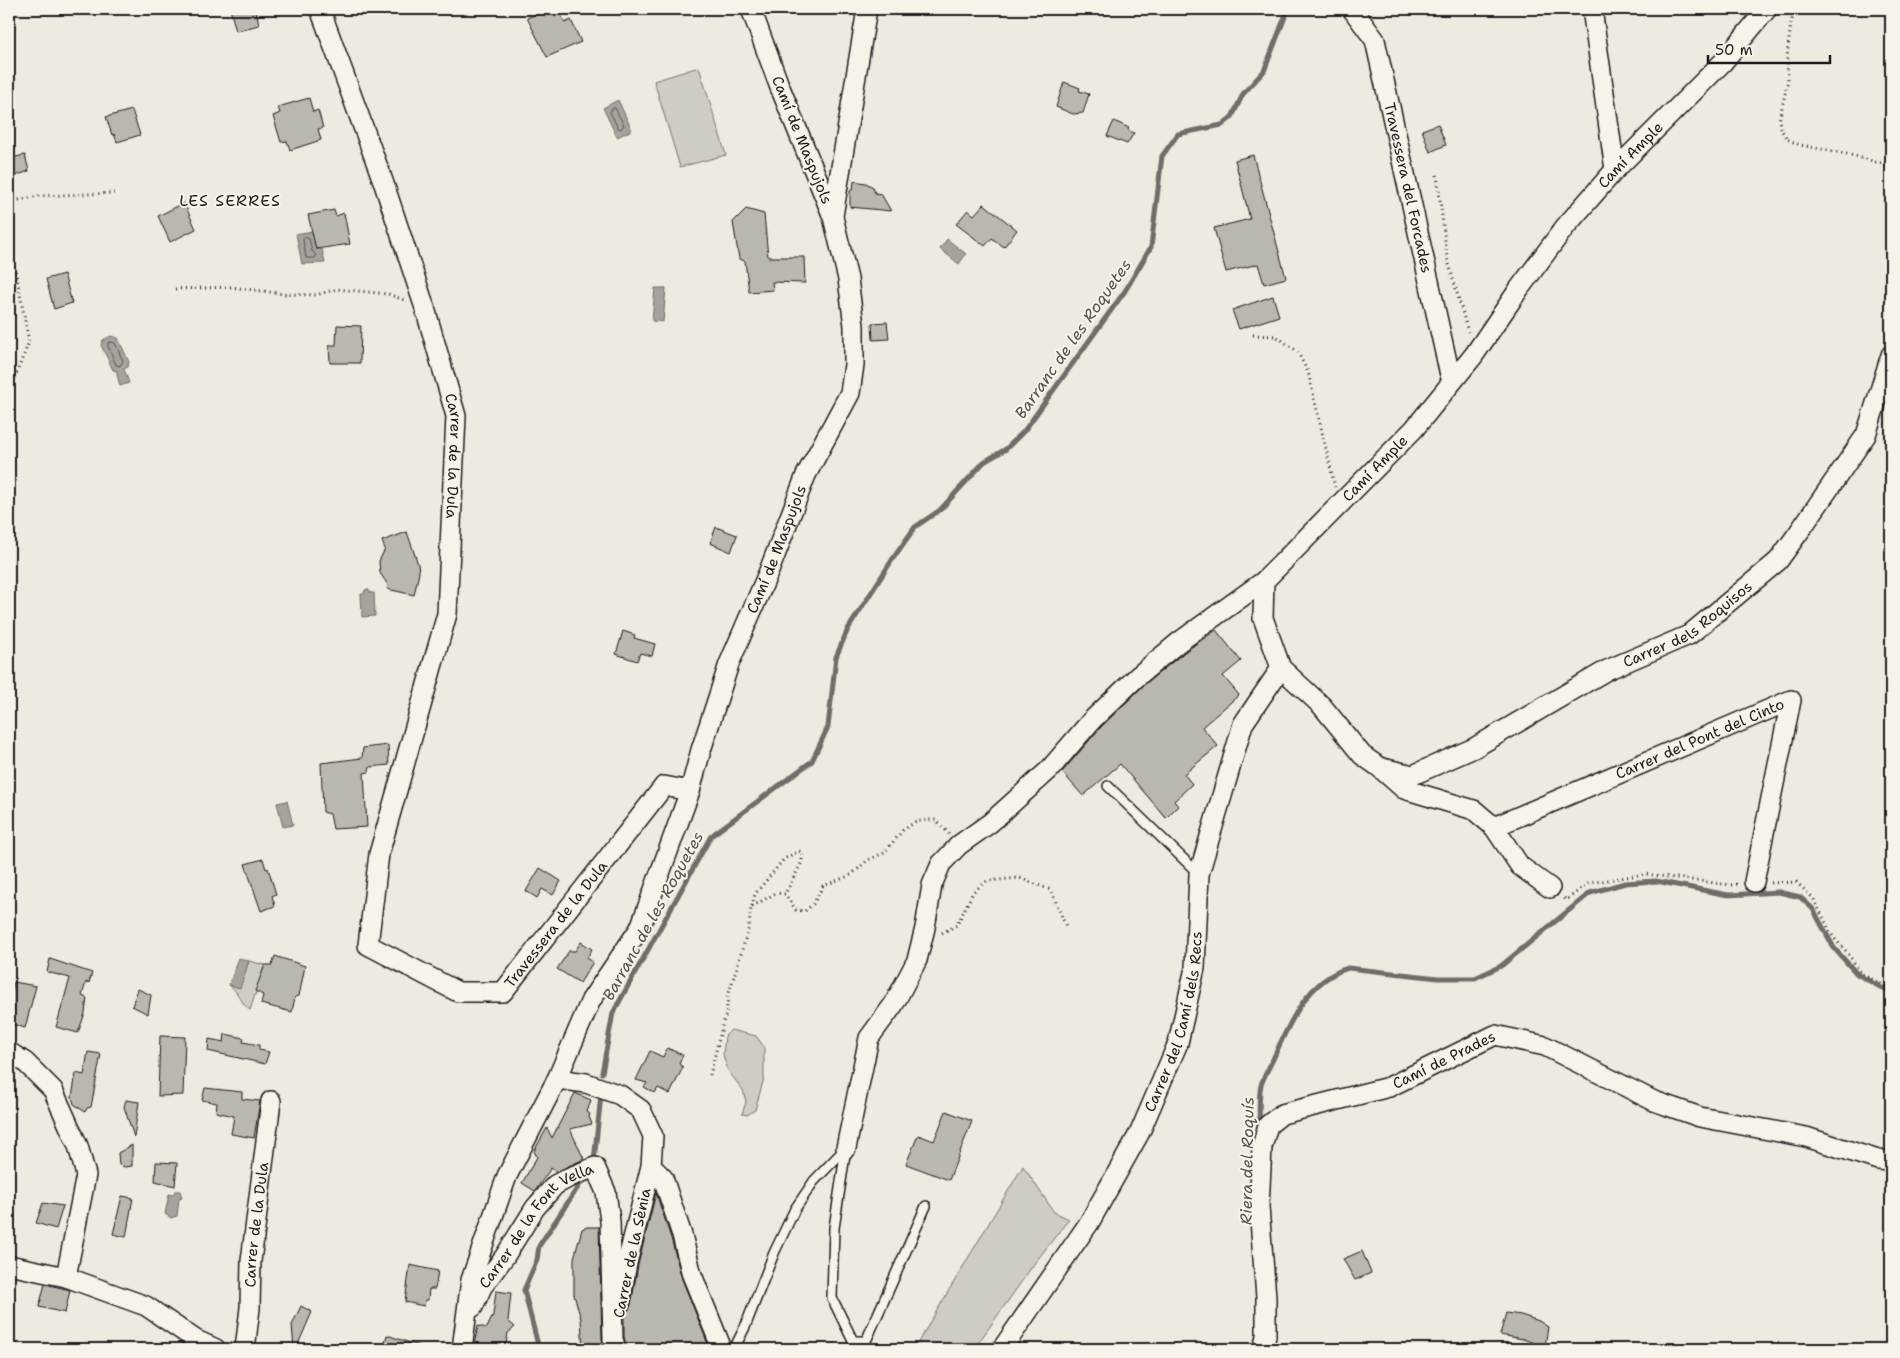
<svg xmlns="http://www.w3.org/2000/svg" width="1900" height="1358" font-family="'Shantell Sans',sans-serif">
<rect width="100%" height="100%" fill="#eeeae0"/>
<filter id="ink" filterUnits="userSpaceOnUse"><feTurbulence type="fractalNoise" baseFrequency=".02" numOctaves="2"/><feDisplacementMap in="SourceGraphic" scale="10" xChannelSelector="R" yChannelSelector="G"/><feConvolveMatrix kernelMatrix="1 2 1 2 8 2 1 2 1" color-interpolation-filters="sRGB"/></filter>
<g filter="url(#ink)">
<!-- green -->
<g fill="#cfccc3" stroke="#767470">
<polygon points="699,67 726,155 680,167 654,81"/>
<path d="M249 961 265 965 250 1010C241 1004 239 992 229 985L240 987Z"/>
<polygon points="731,1030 756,1036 764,1047 764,1078 755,1110 747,1115 742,1114 746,1102 743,1090 728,1071 723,1055 725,1036"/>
<polygon points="1023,1166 1054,1212 1069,1219 1034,1264 974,1349 914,1349"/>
</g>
<!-- water -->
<g fill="#a6a39d" stroke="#6f6d69">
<polygon points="618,100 632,130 617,137 603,108"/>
<polygon points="312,231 316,249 322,249 325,263 302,264 296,234"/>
<polygon points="947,239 966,254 959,264 940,249"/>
<polygon points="655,288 666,288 663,322 652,321"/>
<polygon points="111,336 118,338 129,362 128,367 124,369 129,383 120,386 117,375 117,371 113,370 101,345 103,340"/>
<polygon points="368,589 371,593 374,593 375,616 362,617 361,594 364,594 365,590"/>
<polygon points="287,801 293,825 283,827 277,803"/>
<polygon points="239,958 249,961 240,988 229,985"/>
<polygon points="175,1191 180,1191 182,1198 179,1199 177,1216 171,1218 165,1214 169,1194 173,1195"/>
</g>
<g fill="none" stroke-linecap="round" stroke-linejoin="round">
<!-- shore -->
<g stroke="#535250" stroke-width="1">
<polygon points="615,108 624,125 621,129 618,128 610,112 611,110"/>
<polygon points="305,237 309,239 312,251 316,255 315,258 306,258 303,240"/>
<polygon points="112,342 115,343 123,361 120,366 116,365 108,346 108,343"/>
</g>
<!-- stream -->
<g stroke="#6f6d69" stroke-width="5">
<polyline points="602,1073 613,1013 711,836 812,761 828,727 836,657 848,629 892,560 915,527 940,510 984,462 1006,449 1024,431 1125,291 1151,247 1162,156 1178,134 1222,125 1232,117 1243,94 1264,71 1288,9"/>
<path d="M1259 1128C1260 1114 1258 1098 1261 1085 1264 1076 1270 1066 1274 1057 1290 1021 1308 980 1348 968L1438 978H1475L1501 966 1590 893 1625 883 1656 881 1728 895 1779 892 1800 897 1813 909 1834 948 1857 974 1891 993"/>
<polyline points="594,1161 601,1095"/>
<polyline points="539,1349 524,1290 537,1260 539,1246 584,1178"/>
</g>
</g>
<!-- building -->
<g fill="#bab7af" stroke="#1c1c1c">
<polygon points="230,9 256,9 259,25 236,31"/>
<polygon points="547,9 558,9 565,23 571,20 581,42 547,57 527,18"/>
<polygon points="1064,82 1080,88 1079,91 1089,94 1083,113 1073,114 1056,107"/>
<polygon points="309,98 313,112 318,110 323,128 318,129 321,140 290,150 287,141 281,142 273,116 280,113 278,107"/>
<polygon points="132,110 140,135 117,142 114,134 112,135 106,117"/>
<polygon points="1114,121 1129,128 1128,130 1134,133 1127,144 1107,136"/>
<polygon points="1438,124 1446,145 1430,152 1422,130"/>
<polygon points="25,155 29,171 15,176 11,158"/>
<polygon points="1253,155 1286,278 1264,284 1258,264 1226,272 1214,228 1250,219 1235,160"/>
<polygon points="854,181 866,183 873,187 875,193 881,194 891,211 850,207 850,191 853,189"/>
<polygon points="184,203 196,229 170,242 158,216"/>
<polygon points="984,204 1017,230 1004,247 992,238 985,246 956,224 968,210 974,215"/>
<polygon points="746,209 764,214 768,257 804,257 805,283 772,282 773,290 749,292 745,261 739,259 733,222"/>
<polygon points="334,210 336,216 344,213 350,244 316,249 308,215"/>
<polygon points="64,274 72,303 54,309 46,279"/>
<polygon points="1273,296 1279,316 1239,329 1232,310"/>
<polygon points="887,322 889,339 873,340 872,323"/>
<polygon points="337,325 361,326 360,363 330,363 329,345 336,345"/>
<polygon points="716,527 737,535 731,552 710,543"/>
<polygon points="407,532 418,564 419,573 414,595 387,589 388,585 380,573 379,561 385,549 382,541"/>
<polygon points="1216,630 1241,661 1223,676 1239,695 1202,727 1218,746 1184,774 1192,784 1174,801 1178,806 1166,818 1120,764 1083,796 1062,772 1100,728 1145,684 1186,651"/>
<polygon points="623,631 635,635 634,638 655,644 652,656 640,653 637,661 616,654"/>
<polygon points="388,745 389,765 370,767 369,772 364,773 367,827 333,829 330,814 323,812 321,763 362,758 363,748"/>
<polygon points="263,859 266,869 268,868 276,894 272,896 275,906 261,911 245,864"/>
<polygon points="540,868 561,881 553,895 542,889 537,898 526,891"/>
<polygon points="581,942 592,949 587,958 593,962 580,983 557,969 569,951 575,951"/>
<polygon points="275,956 305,966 299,996 295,997 292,1012 261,1004 263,995 255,991 265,965 272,965"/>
<polygon points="50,959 92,973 89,983 86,982 82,996 87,998 85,1013 78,1033 56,1027 70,978 47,972"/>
<polygon points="14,982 36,986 25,1028 9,1023 9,1004"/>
<polygon points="138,989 151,995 148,1014 132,1006"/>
<polygon points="225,1034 244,1038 243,1042 259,1045 259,1050 269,1052 265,1064 208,1051 209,1039 224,1042"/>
<polygon points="160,1036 185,1037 183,1095 158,1096"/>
<polygon points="667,1048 683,1055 679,1064 683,1067 670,1094 658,1088 655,1093 644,1087 647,1083 636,1080 650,1051 663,1057"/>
<polygon points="88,1052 101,1054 91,1107 87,1108 85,1112 74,1104 72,1097 76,1073 84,1075"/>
<polygon points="205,1088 242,1092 242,1099 260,1101 254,1138 231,1134 234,1116 216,1112 217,1103 202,1100"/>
<polygon points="575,1093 591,1100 587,1112 590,1114 589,1117 592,1124 570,1129 584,1159 556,1172 551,1168 535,1191 522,1183 537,1157 534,1151 547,1128 552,1138"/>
<polygon points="126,1100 139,1102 134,1137 124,1107"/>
<polygon points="946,1111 972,1121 949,1180 906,1164 918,1135 934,1141"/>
<polygon points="132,1145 132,1166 125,1167 119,1165 118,1153"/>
<polygon points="156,1162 177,1163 175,1186 155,1181"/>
<polygon points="656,1193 671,1238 682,1279 710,1349 627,1349 624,1337 624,1314 628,1311 631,1305 638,1265"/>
<polygon points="122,1196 133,1198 126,1237 113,1234"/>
<polygon points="43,1203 63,1206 56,1229 36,1223"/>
<polygon points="587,1227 599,1227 602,1339 604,1349 583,1349 581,1319 574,1295 574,1258 582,1229"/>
<polygon points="1362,1251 1371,1273 1355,1280 1343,1259"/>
<polygon points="410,1265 438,1271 435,1289 429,1289 428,1300 425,1300 424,1306 405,1302"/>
<polygon points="45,1284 70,1290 65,1313 39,1307"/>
<polygon points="496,1291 511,1293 508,1321 515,1327 508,1333 505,1349 473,1349 478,1326 487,1328 493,1315"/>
<polygon points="301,1306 312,1312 296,1349 294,1349 292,1325"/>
<polygon points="1506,1313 1521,1315 1539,1321 1548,1327 1545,1347 1523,1339 1500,1335"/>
<polygon points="387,1335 422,1347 421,1349 383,1349"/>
</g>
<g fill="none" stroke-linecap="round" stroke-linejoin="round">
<defs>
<g id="lane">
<polyline points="1108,786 1199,874"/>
<polyline points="846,1148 834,1228 832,1298 853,1341 866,1341 926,1206"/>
<polyline points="734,1349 745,1327 774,1253 795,1209 814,1181 846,1148"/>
</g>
<g id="street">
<path id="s1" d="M320 9 383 181 425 308 456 416 447 614 379 854 368 945 458 992H503L664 786 690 791"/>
<path id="s2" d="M1352 9 1375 40 1450 375"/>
<polyline points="1592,9 1615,170"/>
<polyline points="833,216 867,9"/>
<path id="s3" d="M1382 768 1413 775 1474 748 1607 670 1689 635 1778 561 1799 532 1866 435 1891 355"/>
<path id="s4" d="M1494 827 1791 700 1754 882"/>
<path id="s5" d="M1550 888 1520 866 1494 827 1474 810 1404 789 1379 767 1362 755 1322 706 1281 668 1263 618 1264 581 1414 429 1474 355 1519 289 1565 227 1615 170 1723 62 1767 9"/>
<polyline points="9,1052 25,1062 53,1090 78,1146 86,1175 66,1277"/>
<polyline points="557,1079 586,1083 620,1095 641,1110 653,1136 651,1166 627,1263 620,1303"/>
<polyline points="846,1148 869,1038 894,1004 917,960 925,928 932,885 941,864 959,845 990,823 1049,770 1092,720 1138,676 1179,642 1264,581"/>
<polyline points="651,1166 663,1178 682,1235 692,1275 722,1349"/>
<polyline points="9,1265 66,1277 146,1306 196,1340 216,1349"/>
<path id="s6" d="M473 1307 482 1287 505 1256 535 1208 555 1185 570 1177 595 1167 606 1192 610 1221 613 1339 616 1349"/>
<path id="s7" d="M245 1349 250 1308 251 1261 271 1101"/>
<path id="s8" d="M462 1349 471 1280 507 1176 557 1079 591 1000 640 928 690 791 701 750 729 664 769 571 806 475 850 393 854 365V326L848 279 833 217 779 85 751 9"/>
<path id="s9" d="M1002 1349 1089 1223 1140 1132 1178 1043 1195 968 1199 874 1243 724 1281 668"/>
<path id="s10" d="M1263 1349 1266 1336V1297L1259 1207 1262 1147 1268 1125 1282 1114 1389 1087 1495 1035 1545 1046 1654 1101 1700 1117 1806 1137 1878 1160 1891 1161"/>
</g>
</defs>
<!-- lane casing -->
<use href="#lane" stroke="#1c1c1c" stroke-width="12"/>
<!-- street casing -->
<use href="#street" stroke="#1c1c1c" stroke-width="22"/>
<!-- path -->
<g stroke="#1c1c1c" stroke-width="3" stroke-dasharray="1 4" stroke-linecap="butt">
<polyline points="1795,9 1791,23 1787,57 1788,80 1779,121 1782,131 1787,139 1800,145 1847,154 1891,166"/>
<polyline points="1437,175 1447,257 1468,332"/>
<polyline points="9,202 39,196 114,193"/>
<polyline points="9,247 17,278 29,342 9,392"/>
<polyline points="175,289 231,287 284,294 316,295 337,289 388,294 404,300"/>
<polyline points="1253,335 1276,336 1297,351 1308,372 1335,487"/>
<polyline points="1771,883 1796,882 1813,898 1833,937 1846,951 1862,974 1891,989"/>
<polyline points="1564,898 1566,900 1589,883 1645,874 1730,885 1738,884"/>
<polyline points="752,906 755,894 784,859 799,851 802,852 802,862 785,894"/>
<polyline points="942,933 957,925 973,892 987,881 1020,878 1051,890 1067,929"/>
<polyline points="710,1075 724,1019 726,1015 728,996 749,927 751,907 776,893 785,894 796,910 805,911 813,904 823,886 851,875 868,860 884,853 903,830 915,822 927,820 936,820 949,834"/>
</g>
<!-- lane -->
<use href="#lane" stroke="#f7f3e8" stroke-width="9"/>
<!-- street -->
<use href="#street" stroke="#f7f3e8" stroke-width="19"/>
</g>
</g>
<g text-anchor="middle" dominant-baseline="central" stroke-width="4" stroke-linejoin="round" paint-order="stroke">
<!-- street labels -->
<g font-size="15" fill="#1c1c1c" stroke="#f7f3e8">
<text transform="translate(802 140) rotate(68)">Camí de Maspujols</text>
<text stroke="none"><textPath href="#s5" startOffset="1010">Camí Ample</textPath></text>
<text stroke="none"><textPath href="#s2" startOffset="190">Travessera del Forcades</textPath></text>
<text stroke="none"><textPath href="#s1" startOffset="469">Carrer de la Dula</textPath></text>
<text stroke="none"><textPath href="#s5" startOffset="605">Camí Ample</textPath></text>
<text stroke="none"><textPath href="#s8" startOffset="865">Camí de Maspujols</textPath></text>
<text stroke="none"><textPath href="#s3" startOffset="346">Carrer dels Roquisos</textPath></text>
<text stroke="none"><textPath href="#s4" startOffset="224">Carrer del Pont del Cinto</textPath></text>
<text stroke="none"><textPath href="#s1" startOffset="1201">Travessera de la Dula</textPath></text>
<text stroke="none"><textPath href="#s9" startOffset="374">Carrer del Camí dels Recs</textPath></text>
<text stroke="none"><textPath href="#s10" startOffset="415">Camí de Prades</textPath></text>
<text stroke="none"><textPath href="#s7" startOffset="125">Carrer de la Dula</textPath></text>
<text stroke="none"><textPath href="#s6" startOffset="106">Carrer de la Font Vella</textPath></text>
<text transform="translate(632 1253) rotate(-78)">Carrer de la Sènia</text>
</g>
<!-- neighbourhood labels -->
<g font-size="16" letter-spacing="1" fill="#1c1c1c" stroke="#f7f3e8">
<text x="230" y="200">LES SERRES</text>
</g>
<!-- water labels -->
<g font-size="16" font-style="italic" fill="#535250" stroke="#f7f3e8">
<text transform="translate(1073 339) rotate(-55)">Barranc de les Roquetes</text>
<text transform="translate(653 916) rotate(-61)">Barranc de les Roquetes</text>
<text transform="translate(1247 1161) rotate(-89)">Riera del Roquís</text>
</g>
</g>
<!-- margin -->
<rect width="1900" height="1358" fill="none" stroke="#f7f3e8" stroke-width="30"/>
<rect x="15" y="15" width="1870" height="1328" fill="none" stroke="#1c1c1c" stroke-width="2" filter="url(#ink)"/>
<!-- scale -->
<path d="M1708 55v8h122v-8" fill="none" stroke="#1c1c1c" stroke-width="2.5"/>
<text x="1715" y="55" font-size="15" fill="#1c1c1c" stroke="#f7f3e8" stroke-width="4" paint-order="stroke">50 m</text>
</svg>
